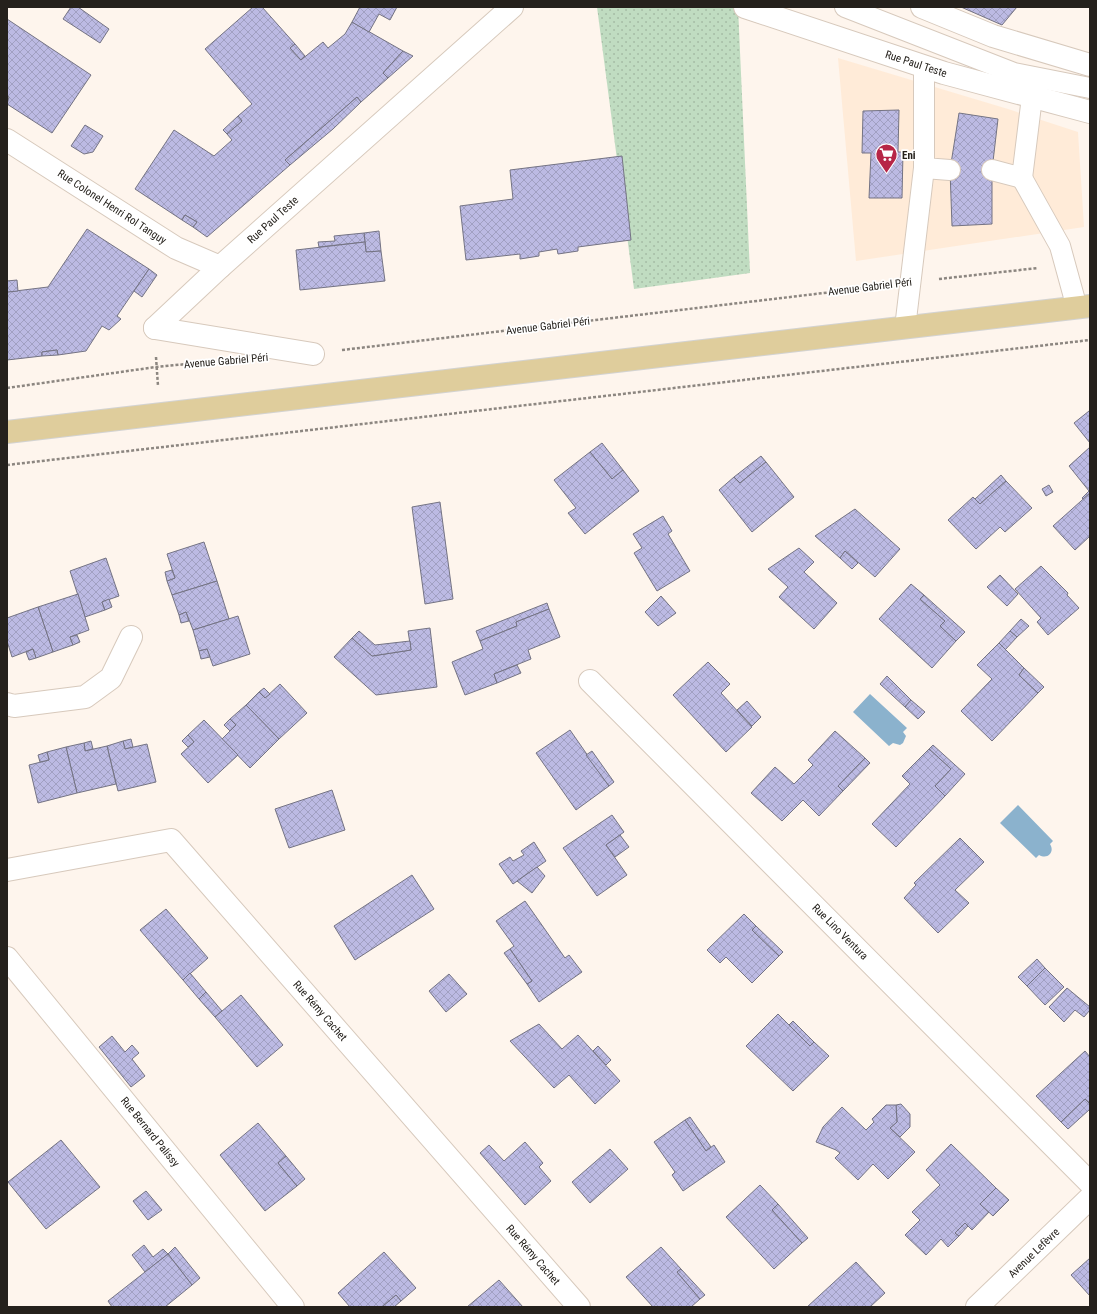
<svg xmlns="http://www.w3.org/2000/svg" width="1097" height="1314" font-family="'Roboto Condensed',sans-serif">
<defs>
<pattern id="green-dots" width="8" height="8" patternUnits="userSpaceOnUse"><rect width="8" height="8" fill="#c0dcc1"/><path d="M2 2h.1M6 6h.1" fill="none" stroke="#a5bca5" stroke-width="1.8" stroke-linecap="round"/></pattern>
<pattern id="building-cross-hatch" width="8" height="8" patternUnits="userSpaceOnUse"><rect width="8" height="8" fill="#bcbae3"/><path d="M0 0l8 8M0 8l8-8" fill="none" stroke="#a1a0c2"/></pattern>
</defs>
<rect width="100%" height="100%" fill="#fef5ed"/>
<!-- built -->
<polygon fill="#ffebd8" points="838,58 1008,109 1078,132 1084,227 856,261"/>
<!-- green -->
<polygon fill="url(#green-dots)" points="597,7 738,7 750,273 634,289"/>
<!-- water -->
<g fill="#8bb2cd">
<polygon points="870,694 907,728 903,732 906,736 903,743 900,745 893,743 889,746 853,712"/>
<path d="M1018 805 1053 841 1050 844C1055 852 1048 860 1039 855L1036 858 1000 823Z"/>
</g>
<!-- building -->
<g fill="url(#building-cross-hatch)" stroke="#747383">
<polygon points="71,7 78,7 109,29 100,43 63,19"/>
<polygon points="253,7 262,7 295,44 290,48 301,60 323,42 328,48 345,34 352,22 403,51 383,73 388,78 361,102 357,97 285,160 290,165 207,237 193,227 197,222 185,215 182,220 135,189 174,130 214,156 232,140 227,134 242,121 238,116 252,104 205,49"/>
<polygon points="360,7 397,7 390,20 379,14 369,32 352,22"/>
<polygon points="961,7 1017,7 1002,25"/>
<polygon points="7,19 91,75 52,133 7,104 9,97 7,96"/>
<polygon points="295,44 305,56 301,60 290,48"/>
<polygon points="403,51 413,56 388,78 383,73"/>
<polygon points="357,97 361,102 333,129 290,165 285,160"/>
<polygon points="899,110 898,152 903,152 902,198 869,198 871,153 862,153 863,111"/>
<polygon points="959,113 998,119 992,170 992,224 952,226 950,170"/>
<polygon points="238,116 242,121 227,134 223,130"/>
<polygon points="85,125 103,136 93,152 84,154 71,146"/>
<polygon points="622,156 631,240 578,247 578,251 558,254 557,249 539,252 539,256 520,259 520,254 466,260 460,206 513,199 510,170"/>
<polygon points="185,215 197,222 193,227 182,220"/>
<polygon points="87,229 149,269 117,316 121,319 109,330 102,326 86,351 58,355 57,350 42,352 42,356 7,360 7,292 48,287"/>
<polygon points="379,231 381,251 366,252 364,233"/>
<polygon points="364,233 365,242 319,247 318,242 335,241 334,236"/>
<polygon points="365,242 366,252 381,251 385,281 300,290 296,250"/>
<polygon points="149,269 157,275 142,297 134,291"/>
<polygon points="17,280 18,291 7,292 7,281"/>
<polygon points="57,350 58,355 42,356 42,352"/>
<polygon points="1089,411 1090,412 1090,443 1074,423"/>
<polygon points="602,443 623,470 612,479 590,452"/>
<polygon points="1090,447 1090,493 1083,499 1082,498 1089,491 1069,466"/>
<polygon points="590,452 612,479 623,470 639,491 585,534 568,513 576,508 554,480"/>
<polygon points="761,456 766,462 740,483 734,477"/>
<polygon points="766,462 794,497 752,532 719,490 734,477 740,483"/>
<polygon points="1001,475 1006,481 980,504 975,499"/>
<polygon points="1006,481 1032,508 1005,532 1000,527 976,549 948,520 973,497 980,504"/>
<polygon points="1049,485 1053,492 1046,496 1042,489"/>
<polygon points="1090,493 1090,536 1075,550 1053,526"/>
<polygon points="440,502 453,599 425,604 412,507"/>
<polygon points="855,509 900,549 875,577 845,551 840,558 815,536"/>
<polygon points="663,516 672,531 668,534 690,571 657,591 634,553 642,548 633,534"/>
<polygon points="204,542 217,581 172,595 167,581 175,578 167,554"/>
<polygon points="799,548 814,562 804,572 837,603 814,629 779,597 788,587 768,569"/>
<polygon points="845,551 858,563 852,569 840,558"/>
<polygon points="106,558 119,596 102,602 105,610 85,617 70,571"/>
<polygon points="1041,566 1068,593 1067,595 1079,608 1048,635 1037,622 1041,618 1015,589"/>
<polygon points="172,570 175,578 167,581 165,572"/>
<polygon points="1000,575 1018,594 1007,606 987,587"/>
<polygon points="217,581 229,619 193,630 186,612 179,615 172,595"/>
<polygon points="911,584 924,595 920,599 945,621 940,626 956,641 932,668 879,619"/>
<polygon points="78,594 89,630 70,637 73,645 53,652 38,607"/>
<polygon points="924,595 965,632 956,641 940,626 945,621 920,599"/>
<polygon points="661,596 676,613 658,626 645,612"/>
<polygon points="109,599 112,607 105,610 102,602"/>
<polygon points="547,603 549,609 516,622 517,626 480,641 476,631"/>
<polygon points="38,607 53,652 36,658 33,649 12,657 7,641 7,618"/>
<polygon points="549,609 560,637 528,650 531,659 494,674 497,683 465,695 452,662 483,649 480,641 517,626 516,622"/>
<polygon points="186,612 189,621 181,623 179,615"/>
<polygon points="238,616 250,654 213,666 207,649 199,651 193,630"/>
<polygon points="1021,619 1029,626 1017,637 1010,631"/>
<polygon points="430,628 437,687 376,695 334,657 352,638 372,656 411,650 408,631"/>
<polygon points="359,631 375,645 410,641 411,650 372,656 352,638"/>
<polygon points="1010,631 1017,637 1005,650 999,643"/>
<polygon points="77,635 80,642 73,645 70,637"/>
<polygon points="999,643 1024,668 1019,675 1038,693 992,741 961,711 992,679 977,665"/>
<polygon points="33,649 36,658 29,660 26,652"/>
<polygon points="207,649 210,657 201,659 199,651"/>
<polygon points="708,662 730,684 721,693 752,727 726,752 673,695"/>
<polygon points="517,665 521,673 497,683 494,674"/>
<polygon points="1024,668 1044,687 1038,693 1019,675"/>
<polygon points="887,676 911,700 905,707 880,684"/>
<polygon points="280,684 307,713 279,739 246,705 259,692 265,698"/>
<polygon points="264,688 270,694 265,698 259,692"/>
<polygon points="911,700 925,712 918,719 905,707"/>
<polygon points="747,701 761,717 752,726 737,710"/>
<polygon points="246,705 279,739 250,768 222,739 236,725 230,719"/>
<polygon points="230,719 236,725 230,731 224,725"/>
<polygon points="204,720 238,755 208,783 181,754 194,742 188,735"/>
<polygon points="570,730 609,786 576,810 536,753"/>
<polygon points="835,731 865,758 838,786 843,791 819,816 803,800 782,821 751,793 775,767 794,784 813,765 808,760"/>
<polygon points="188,735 194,742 188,747 182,741"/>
<polygon points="131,739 133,747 125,749 123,741"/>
<polygon points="91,741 93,749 85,751 84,743"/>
<polygon points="123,741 125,749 147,744 156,782 118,791 107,746"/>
<polygon points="84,743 85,751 107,746 116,784 77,793 66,747"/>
<polygon points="933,745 965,774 945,796 935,786 951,769 929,749"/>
<polygon points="66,747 77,793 38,803 29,765 49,760 47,752"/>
<polygon points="929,749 951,769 935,786 945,796 896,847 872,824 910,784 902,776"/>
<polygon points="592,751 614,782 609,786 586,755"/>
<polygon points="47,752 49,760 40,762 38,755"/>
<polygon points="865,758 870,763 843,791 838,786"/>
<polygon points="332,790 345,830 289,848 275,809"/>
<polygon points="612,815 624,832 606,845 627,875 597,896 563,848"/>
<polygon points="620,835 629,847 615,857 606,845"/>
<polygon points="960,838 984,862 955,890 969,903 938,933 904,898 916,885 914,883"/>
<polygon points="534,842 546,861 513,884 499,864 510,857 513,861 524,855 521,851"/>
<polygon points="537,867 545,876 532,893 517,881"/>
<polygon points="412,875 434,909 355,960 334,926"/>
<polygon points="525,901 565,958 569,955 582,972 539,1002 527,984 532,981 510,949 514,946 496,921"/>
<polygon points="166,909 208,958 183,980 140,930"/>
<polygon points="744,914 756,926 752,930 779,956 752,983 726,957 720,963 707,950"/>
<polygon points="756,926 783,952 779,956 752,930"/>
<polygon points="510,949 532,981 527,984 504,953"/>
<polygon points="1037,959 1045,968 1027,986 1018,977"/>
<polygon points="1045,968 1064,987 1045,1005 1027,986"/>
<polygon points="190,973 206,992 199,999 183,980"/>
<polygon points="449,974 467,994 446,1012 429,991"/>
<polygon points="1067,988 1090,1007 1090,1010 1084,1017 1075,1010 1064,1022 1049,1007"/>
<polygon points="206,992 222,1011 215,1017 199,999"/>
<polygon points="241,995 283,1045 257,1067 215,1017"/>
<polygon points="778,1014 810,1046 814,1042 829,1056 793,1091 746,1046"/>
<polygon points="793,1021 814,1042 810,1046 789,1025"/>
<polygon points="539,1024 562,1049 578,1035 620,1081 595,1104 569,1075 554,1088 510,1041"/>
<polygon points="112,1036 125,1052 132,1045 139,1053 132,1059 145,1076 131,1087 99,1047"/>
<polygon points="598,1046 611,1060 606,1065 593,1051"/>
<polygon points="1085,1051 1090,1057 1090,1103 1085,1099 1061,1122 1036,1096"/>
<polygon points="1085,1099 1090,1104 1090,1109 1068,1129 1061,1122"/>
<polygon points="901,1104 910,1114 910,1127 900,1137 890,1128 897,1122 896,1105"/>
<polygon points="886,1105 896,1105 897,1122 890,1128 915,1152 888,1179 873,1164 858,1180 835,1158 840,1153 836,1150 816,1142 823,1127 842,1107 866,1130 874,1122 872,1119"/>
<polygon points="690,1117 711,1147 706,1151 685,1120"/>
<polygon points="685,1120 706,1151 714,1145 725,1162 683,1191 672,1175 675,1172 654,1142"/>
<polygon points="258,1123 286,1156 278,1163 297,1186 265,1211 220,1155"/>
<polygon points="61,1140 100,1187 46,1229 8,1182"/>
<polygon points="525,1142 543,1163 539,1167 551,1181 525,1205 480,1153 489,1145 504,1161"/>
<polygon points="951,1144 996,1188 980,1204 989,1212 972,1230 965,1223 955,1233 959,1236 948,1247 941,1239 926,1255 905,1235 920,1220 912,1212 940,1185 926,1170"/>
<polygon points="610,1149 628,1169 590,1203 572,1182"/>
<polygon points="286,1156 305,1179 297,1186 278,1163"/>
<polygon points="760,1185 778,1204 772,1210 802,1243 774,1269 726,1217"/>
<polygon points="996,1188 1009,1200 993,1216 980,1204"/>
<polygon points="146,1191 162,1210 148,1220 133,1201"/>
<polygon points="778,1204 808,1238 802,1243 772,1210"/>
<polygon points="965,1223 968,1226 959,1236 955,1233"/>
<polygon points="144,1245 153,1257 163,1249 168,1254 145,1272 132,1255"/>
<polygon points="175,1247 200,1278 192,1285 168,1254"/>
<polygon points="661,1247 681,1269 677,1272 700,1299 691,1307 653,1307 626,1277"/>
<polygon points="384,1252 416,1288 401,1301 396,1295 382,1307 350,1307 338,1293"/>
<polygon points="168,1254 192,1285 165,1307 112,1307 108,1301"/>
<polygon points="1090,1258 1090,1296 1071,1275"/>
<polygon points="856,1262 885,1293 870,1307 807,1307"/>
<polygon points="681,1269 705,1295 700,1299 677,1272"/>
<polygon points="499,1280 523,1307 467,1307"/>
<polygon points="396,1295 401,1301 394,1307 382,1307"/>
</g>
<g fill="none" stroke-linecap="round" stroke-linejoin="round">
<defs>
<g id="service">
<polyline points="845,7 1014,73 1090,88"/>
<polyline points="924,67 924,168 950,170"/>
<polyline points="992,170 1022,178 1032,97"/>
<polyline points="1022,178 1060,246 1077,308"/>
<polyline points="905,328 924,168"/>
</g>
<polyline id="pedestrian" points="155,328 313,354"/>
<g id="minor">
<polyline points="745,7 944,73 1090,112"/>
<polyline points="922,7 993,36 1090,65"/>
<polyline points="7,140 176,248 220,267"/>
<polyline points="155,328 220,267 512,7"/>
<polyline points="590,681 1090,1183"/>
<polyline points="7,704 14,706 85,697 111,678 131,637"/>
<polyline points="7,870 171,840 579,1307"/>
<polyline points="7,958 293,1307"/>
<polyline points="977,1307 1090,1198"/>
</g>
<polyline id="primary" points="7,432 1090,306"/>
</defs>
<!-- service casing -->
<use href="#service" stroke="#d7c9bc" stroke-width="22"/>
<!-- pedestrian casing -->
<use href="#pedestrian" stroke="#d7c9bc" stroke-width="24"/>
<!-- minor casing -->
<use href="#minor" stroke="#d7c9bc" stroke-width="24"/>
<!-- primary casing -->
<use href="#primary" stroke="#d3d3d2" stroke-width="24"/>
<!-- path -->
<g stroke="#8c8680" stroke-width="2.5" stroke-dasharray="3 2" stroke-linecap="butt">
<polyline points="939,279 1038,268"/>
<polyline points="342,350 883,286"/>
<polyline points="156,357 158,386"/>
<polyline points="7,388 156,367 187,364"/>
<polyline points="7,465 1090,340"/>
</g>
<!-- service -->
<use href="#service" stroke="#fff" stroke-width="20"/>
<!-- pedestrian -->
<use href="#pedestrian" stroke="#fff" stroke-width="22"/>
<!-- minor -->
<use href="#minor" stroke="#fff" stroke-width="22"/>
<!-- primary -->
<use href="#primary" stroke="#dfcd9c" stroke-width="22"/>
</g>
<!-- icons -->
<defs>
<symbol id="supermarket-pin" viewBox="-11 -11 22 30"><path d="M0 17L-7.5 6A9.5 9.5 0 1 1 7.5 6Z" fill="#b72647" stroke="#fff"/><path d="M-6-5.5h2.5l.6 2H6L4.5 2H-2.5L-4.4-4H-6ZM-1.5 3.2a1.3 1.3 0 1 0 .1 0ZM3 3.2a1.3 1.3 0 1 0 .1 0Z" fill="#fff"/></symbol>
</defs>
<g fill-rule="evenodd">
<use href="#supermarket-pin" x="874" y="142" width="25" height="34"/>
</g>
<g text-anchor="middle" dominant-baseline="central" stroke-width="3.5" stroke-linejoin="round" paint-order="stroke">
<!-- street labels -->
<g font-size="11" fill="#25211c" stroke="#fff">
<text transform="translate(916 64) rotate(18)">Rue Paul Teste</text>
<text transform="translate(112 207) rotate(33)">Rue Colonel Henri Rol Tanguy</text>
<text transform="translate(273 220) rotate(-42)">Rue Paul Teste</text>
<text transform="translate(870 287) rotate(-7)">Avenue Gabriel Péri</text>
<text transform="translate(548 326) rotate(-7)">Avenue Gabriel Péri</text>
<text transform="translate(226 361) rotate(-5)">Avenue Gabriel Péri</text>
<text transform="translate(840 932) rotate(45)">Rue Lino Ventura</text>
<text transform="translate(320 1011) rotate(49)">Rue Rémy Cachet</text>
<text transform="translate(150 1132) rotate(51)">Rue Bernard Palissy</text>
<text transform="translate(1034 1253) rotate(-44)">Avenue Lefèvre</text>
<text transform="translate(533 1255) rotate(49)">Rue Rémy Cachet</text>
</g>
<!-- poi labels -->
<g font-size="11" font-weight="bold" fill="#25211c" stroke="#fff" text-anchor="start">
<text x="902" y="155">Eni</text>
</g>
</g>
<!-- border -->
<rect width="1097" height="1314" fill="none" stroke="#25211c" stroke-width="16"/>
</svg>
